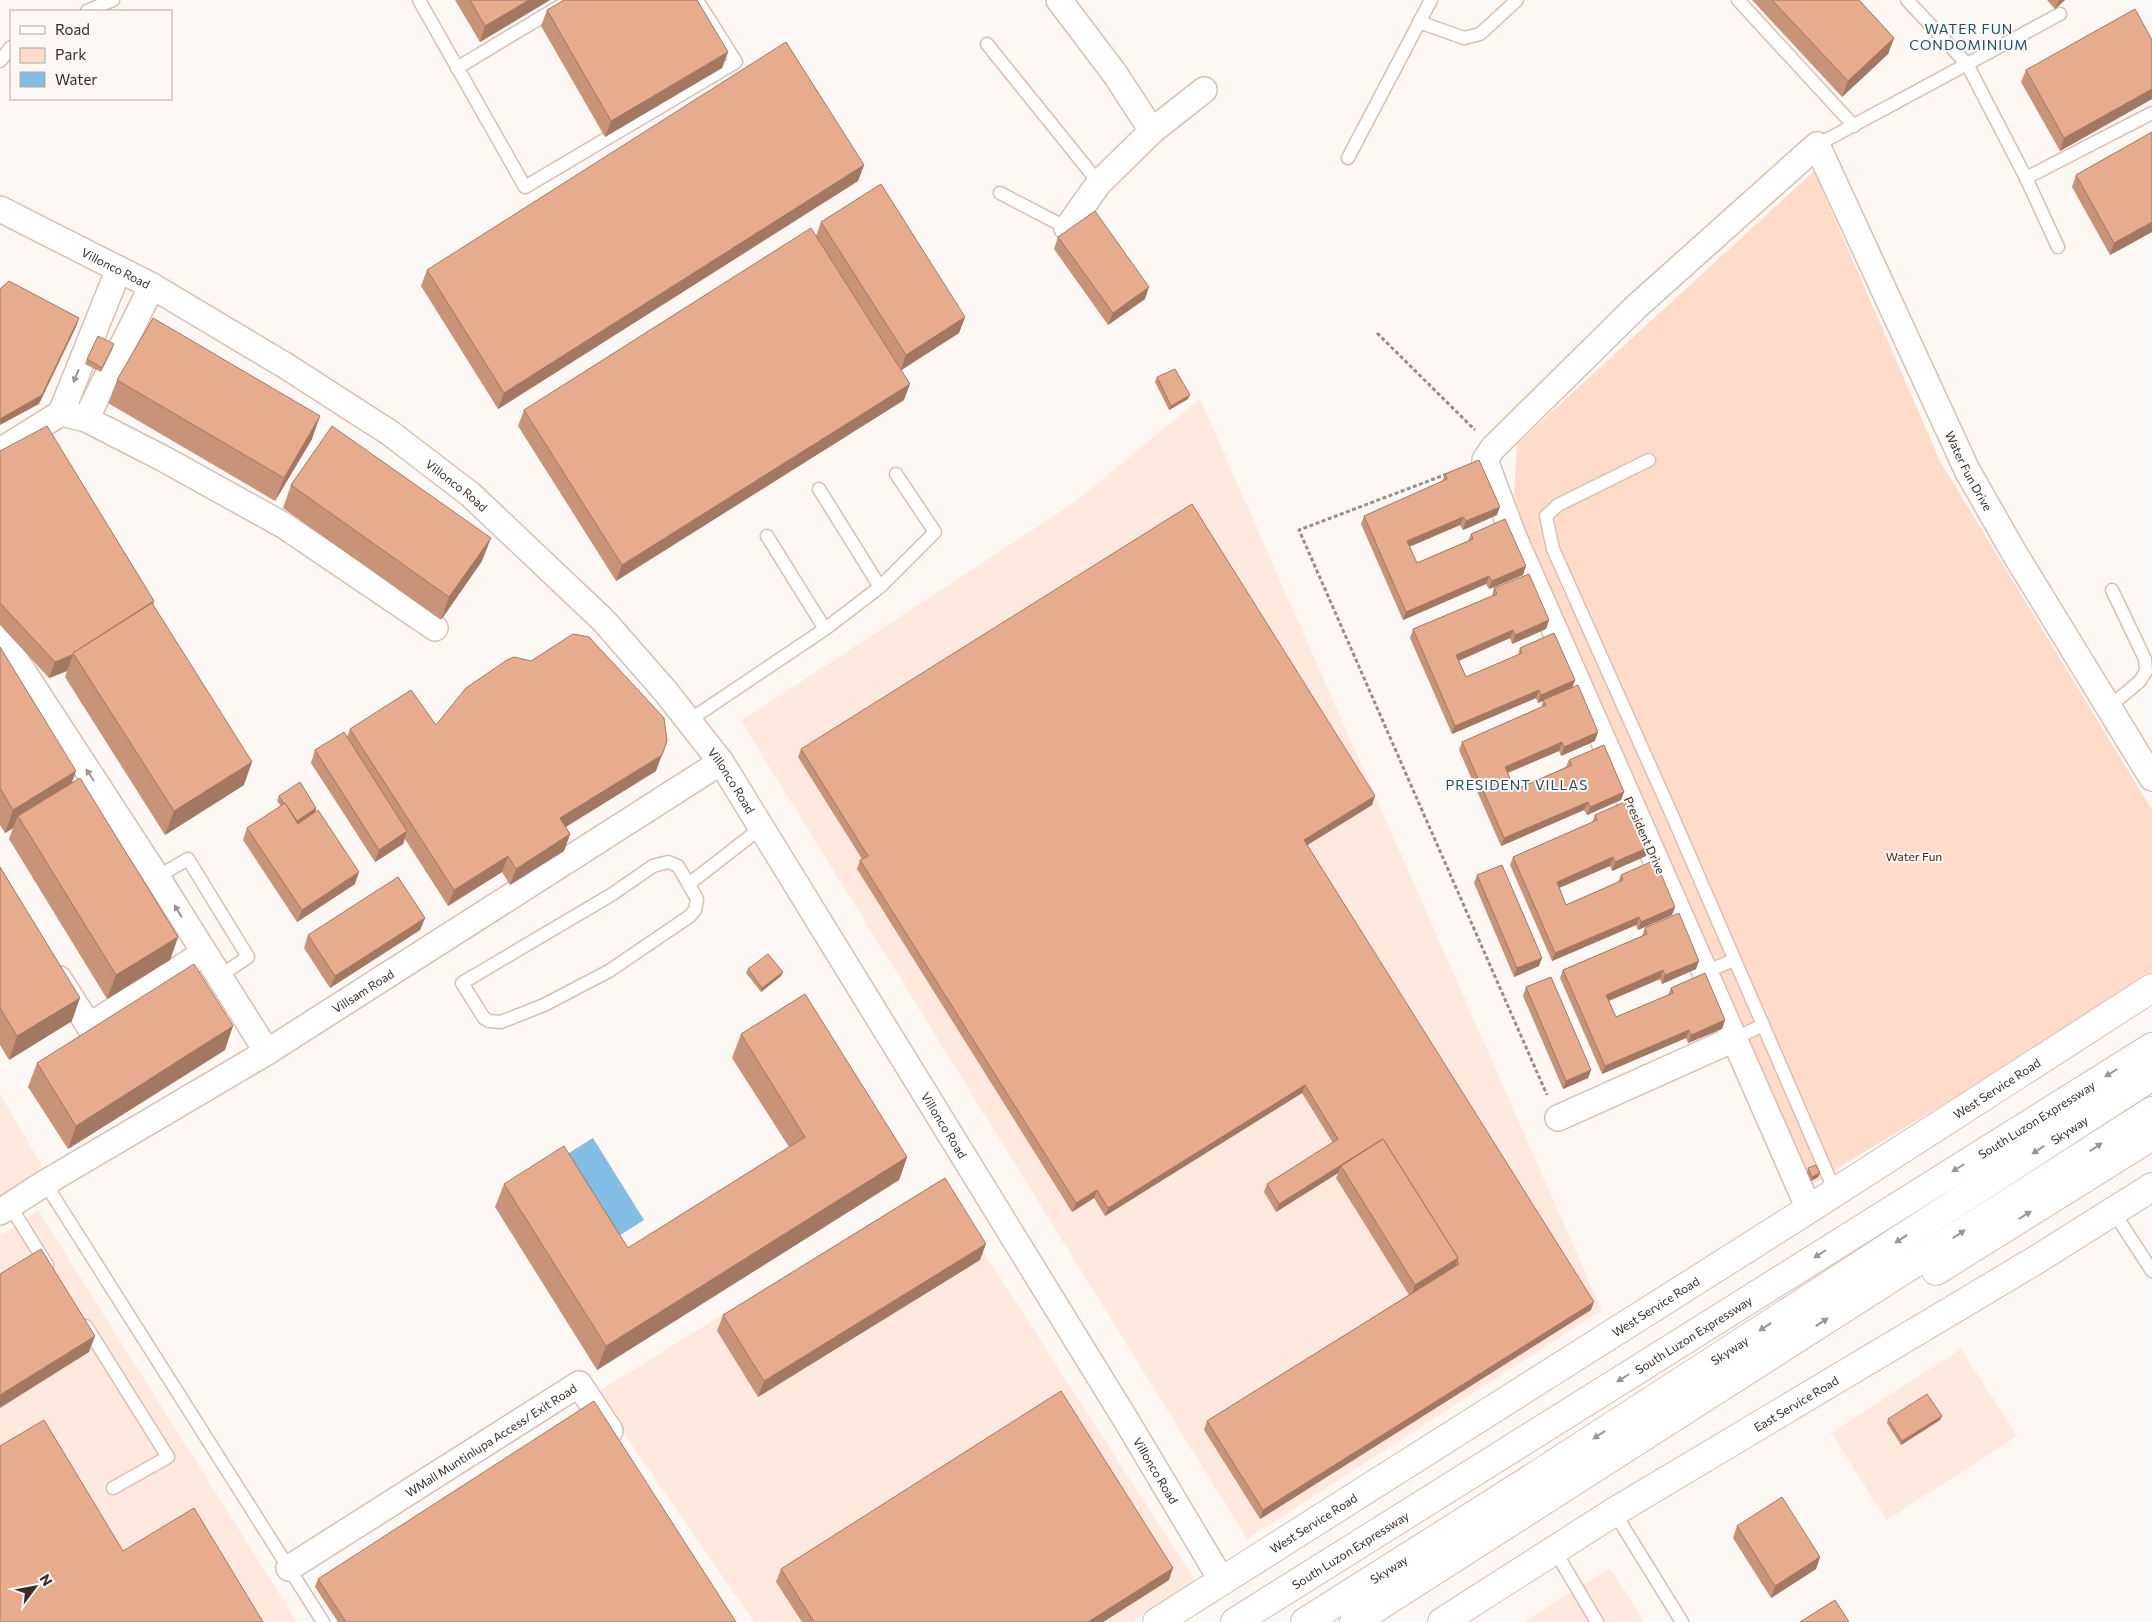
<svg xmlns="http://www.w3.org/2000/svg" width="2152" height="1622" font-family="Commissioner,sans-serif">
<rect width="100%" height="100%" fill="#fef8f5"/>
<!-- built -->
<g fill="#ffe8dd">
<polygon points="1200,399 1602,1310 1247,1539 741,721 1072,504"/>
<polygon points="0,1094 44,1169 0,1196"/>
<polygon points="938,1181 1196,1582 1133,1622 754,1622 596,1393"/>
<polygon points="38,1210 297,1622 0,1622 0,1236"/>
<polygon points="1961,1349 2017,1436 1887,1520 1831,1433"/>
<polygon points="1610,1568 1644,1622 1524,1622"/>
</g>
<!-- green -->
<polygon fill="#ffdbca" points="1814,171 1940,461 2152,810 2152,978 1810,1185 1522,531 1514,494 1517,444"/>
<!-- water -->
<polygon fill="#82bee4" points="593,1138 644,1220 614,1239 564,1156"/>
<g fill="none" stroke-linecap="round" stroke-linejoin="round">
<defs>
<g id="lane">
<polyline points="419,0 525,187 736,62 697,0"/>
<polyline points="1738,0 1854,126"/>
<polyline points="1907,0 1967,64 2026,178 2058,247"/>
<polyline points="87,11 113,0"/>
<polyline points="1419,22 1464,38 1480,34 1517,0"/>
<polyline points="987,44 1099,183"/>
<polyline points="0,61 11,47"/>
<polyline points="457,68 570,0"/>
<polyline points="1817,145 2060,14"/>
<polyline points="1348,158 1431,0"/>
<polyline points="2026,178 2152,113"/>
<polyline points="1000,193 1067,228"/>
<polyline points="1649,460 1558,505 1546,516 1553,549 1672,815 1831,1182 1832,1193"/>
<polyline points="819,489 880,587"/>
<polyline points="767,536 825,629"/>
<polyline points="2109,707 2140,681 2146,671 2145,659 2112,590"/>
<polyline points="688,721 825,629 880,587 935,532 896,474"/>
<polygon points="668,862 678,866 697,899 695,910 690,916 609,971 544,1005 501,1022 489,1021 484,1018 462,983 611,895 653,866"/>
<polyline points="157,877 188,859 248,957 220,976"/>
<polyline points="690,883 761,828"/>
<polyline points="1705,972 1734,960"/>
<polyline points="1734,1039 1763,1025"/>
<polyline points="45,1183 323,1622"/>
<polyline points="10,1206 47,1265"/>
<polyline points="2113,1211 2152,1271"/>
<polyline points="86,1326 168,1457 113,1488"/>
<polyline points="1614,1512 1682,1622"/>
<polyline points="1555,1551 1597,1622"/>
</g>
<g id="street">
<polyline points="1059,0 1115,74 1152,131"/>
<path id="s1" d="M0 209 152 286 286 366 390 433 471 495 604 621 666 692 721 762 1129 1425 1222 1581"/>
<polyline points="1067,228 1099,183 1152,131 1204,90"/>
<polyline points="61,413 86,419 164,459 283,525 435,628"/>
<polyline points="86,419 152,286"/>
<polyline points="0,451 61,413 119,269"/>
<polyline points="0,636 157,877 267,1052"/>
<polyline points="59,979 89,1026 204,953"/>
<polyline points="1558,1118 1734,1039"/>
<path id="s2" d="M1809 1209 1513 535 1485 460 1493 448 1637 306 1817 145 1967 470 2013 551 2152 778"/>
<path id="s3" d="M0 1212 45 1183 267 1052 721 762"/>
<path id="s4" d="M289 1568 579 1384 610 1431"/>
</g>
<g id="secondary">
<path id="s5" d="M1157 1622 1809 1209 2152 988"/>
<path id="s6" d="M1442 1622 1614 1512 2036 1260 2152 1187"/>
</g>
<g id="highway">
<polyline points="1936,1271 2152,1136"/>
<path id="s7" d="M1235 1622 2152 1047"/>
<path id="s8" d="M1305 1622 1526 1482 2152 1076"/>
<polyline points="1354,1622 2152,1111"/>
</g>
</defs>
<!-- lane casing -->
<use href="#lane" stroke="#dbbeb0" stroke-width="15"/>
<!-- street casing -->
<use href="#street" stroke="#dbbeb0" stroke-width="28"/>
<!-- secondary casing -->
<use href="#secondary" stroke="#dbbeb0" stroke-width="30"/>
<!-- highway casing -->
<use href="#highway" stroke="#dbbeb0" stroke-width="30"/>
<!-- path -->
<g stroke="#978e8a" stroke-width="3" stroke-dasharray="4 2.5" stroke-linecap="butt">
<polyline points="1377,333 1475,430"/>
<polyline points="1447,474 1299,530 1547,1095"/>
</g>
<!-- lane -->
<use href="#lane" stroke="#fff" stroke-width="12"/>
<!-- street -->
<use href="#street" stroke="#fff" stroke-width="25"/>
<!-- secondary -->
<use href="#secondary" stroke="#fff" stroke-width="28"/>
<!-- highway -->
<use href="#highway" stroke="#fff" stroke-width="28"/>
</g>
<!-- wall -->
<g fill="#c79379">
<polygon points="455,0 550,0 480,42"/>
<polygon points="1752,0 1859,0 1894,38 1888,54 1842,97"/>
<polygon points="2047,0 2065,0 2055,9"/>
<polygon points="547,10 728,52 722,68 605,137 541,26"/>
<polygon points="2152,40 2152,99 2060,151 2021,82 2026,70"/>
<polygon points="2152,132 2152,232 2110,255 2072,187 2076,175"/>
<polygon points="864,165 858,181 498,409 421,286 427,270"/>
<polygon points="821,222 965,317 959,333 901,370 904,400 616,581 518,426 524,410 816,236"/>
<polygon points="1058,237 1145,299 1108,325 1054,249"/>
<polygon points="113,348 101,372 85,364 87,359"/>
<polygon points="1157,377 1188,399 1169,410 1155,382"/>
<polygon points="117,380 312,439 275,501 108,403"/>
<polygon points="0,451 154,601 153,605 244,785 165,835 65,677 67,671 49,678 0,625"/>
<polygon points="1445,474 1497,515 1463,530 1460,525 1409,547 1417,563 1468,541 1471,534 1523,575 1489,589 1486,584 1403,620 1361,524 1364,516 1442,482"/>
<polygon points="291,485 482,561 441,620 283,508"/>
<polygon points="1494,588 1549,620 1546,629 1512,644 1510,638 1459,661 1466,677 1518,655 1520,648 1575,680 1572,688 1595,741 1561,756 1559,751 1508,773 1515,790 1566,767 1569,760 1624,792 1621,800 1587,815 1584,810 1501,846 1459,750 1462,742 1541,708 1543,701 1538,703 1536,698 1452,734 1410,638 1413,629 1492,596"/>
<polygon points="0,647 72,783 178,937 170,960 107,999 9,839 13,828 5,833 0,825"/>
<polygon points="436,725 656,771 566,827 570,834 564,851 510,885 502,872 448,906 405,839 403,844 375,862 311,763 315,750 347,737 350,729"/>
<polygon points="801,749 1372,805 1307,845 1591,1310 1260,1519 1204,1430 1207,1421 1409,1295 1336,1178 1338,1173 1276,1212 1264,1192 1267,1184 1333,1143 1302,1093 1105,1216 1094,1198 1072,1212 857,869 860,860 862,859 798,757"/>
<polygon points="279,796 316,808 315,812 298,823 355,884 297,922 243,840 247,828 281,806 277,801"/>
<polygon points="1595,815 1649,847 1646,856 1612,871 1610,866 1559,888 1566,905 1618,882 1621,875 1675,907 1672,915 1638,930 1636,925 1552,961 1510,865 1513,857 1592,823"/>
<polygon points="0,867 72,1021 9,1060 0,1045"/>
<polygon points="1477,875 1539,966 1514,977 1474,883"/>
<polygon points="425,918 420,930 330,988 304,948 308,935"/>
<polygon points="1645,928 1696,969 1662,984 1660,979 1609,1001 1616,1017 1668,995 1671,988 1725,1020 1722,1029 1688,1043 1686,1038 1602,1074 1560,978 1563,970 1642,936"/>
<polygon points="748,969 783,972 781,976 761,992 746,973"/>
<polygon points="1526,987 1591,1070 1588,1078 1563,1089 1523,996"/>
<polygon points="741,1034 907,1157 899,1180 597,1370 495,1207 504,1184 628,1248 789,1147 732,1058"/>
<polygon points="225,1050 68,1149 28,1087 37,1063"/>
<polygon points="1808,1168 1820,1173 1818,1177 1811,1181 1807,1173"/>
<polygon points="980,1260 758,1397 717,1331 723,1315"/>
<polygon points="1888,1419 1940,1420 1901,1445 1887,1423"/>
<polygon points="1737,1526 1820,1557 1816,1569 1771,1598 1733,1538"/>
<polygon points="781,1569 1169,1580 1103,1622 802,1622 776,1582"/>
<polygon points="318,1579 736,1622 338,1622 315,1587"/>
</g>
<!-- shaded-wall -->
<g fill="#a27863">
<polygon points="529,0 550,0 480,42 485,26"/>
<polygon points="2059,0 2065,0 2055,9"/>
<polygon points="1894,38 1888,54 1842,97 1848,81"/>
<polygon points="728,52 722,68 605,137 611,121"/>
<polygon points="2152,89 2152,99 2060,151 2064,138"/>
<polygon points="864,165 858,181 498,409 504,393"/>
<polygon points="2152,222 2152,232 2110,255 2114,243"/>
<polygon points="1149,287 1145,299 1108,325 1113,313"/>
<polygon points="965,317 959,333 900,371 906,355"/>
<polygon points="79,318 76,327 39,404 0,425 0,419"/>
<polygon points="910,384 904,400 616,581 622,565"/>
<polygon points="1190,395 1188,399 1169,410 1171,406"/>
<polygon points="320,416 312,439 275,501 284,478"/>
<polygon points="1500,507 1497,515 1463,530 1466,521"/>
<polygon points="1463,517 1460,525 1404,549 1407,541"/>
<polygon points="491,538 482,561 441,620 449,597"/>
<polygon points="1526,566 1523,575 1489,589 1492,581"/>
<polygon points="1489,576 1486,584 1403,620 1406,612"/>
<polygon points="1549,620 1546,629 1512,644 1515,635"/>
<polygon points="1513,630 1510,638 1453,663 1456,655"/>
<polygon points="73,655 67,671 49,678 55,662"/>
<polygon points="1575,680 1572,688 1538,703 1541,695"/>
<polygon points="1539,690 1536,698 1452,734 1455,726"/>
<polygon points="1598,732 1595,741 1561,756 1564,747"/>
<polygon points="1562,742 1559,751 1502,775 1505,767"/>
<polygon points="662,755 656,771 554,834 560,818"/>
<polygon points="252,762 244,785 165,835 174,811"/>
<polygon points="76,771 68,794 18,816 13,828 5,833 13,810"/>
<polygon points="1624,792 1621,800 1587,815 1590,807"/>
<polygon points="1375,796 1372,805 1301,849 1304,840"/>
<polygon points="1588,802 1584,810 1501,846 1504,838"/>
<polygon points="316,808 315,812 294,826 296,822"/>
<polygon points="407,831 403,844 375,862 379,850"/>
<polygon points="570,834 564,851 510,885 516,869"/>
<polygon points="1649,847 1646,856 1612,871 1615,862"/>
<polygon points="508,856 502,872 448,906 454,890"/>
<polygon points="1613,857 1610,866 1554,890 1557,882"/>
<polygon points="359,872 355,884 297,922 302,910"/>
<polygon points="1675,907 1672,915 1638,930 1641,922"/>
<polygon points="1639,917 1636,925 1552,961 1555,953"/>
<polygon points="425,918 420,930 330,988 335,976"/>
<polygon points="178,937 170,960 107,999 116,975"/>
<polygon points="1542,958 1539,966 1514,977 1517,968"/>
<polygon points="1699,961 1696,969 1662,984 1665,975"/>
<polygon points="1663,970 1660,979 1603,1003 1606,995"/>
<polygon points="783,972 781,976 761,992 762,988"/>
<polygon points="80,998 72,1021 9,1060 17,1036"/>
<polygon points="1725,1020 1722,1029 1688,1043 1691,1035"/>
<polygon points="233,1026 225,1050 68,1149 76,1126"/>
<polygon points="1689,1030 1686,1038 1602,1074 1605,1066"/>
<polygon points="1591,1070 1588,1078 1563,1089 1566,1081"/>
<polygon points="1305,1085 1302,1093 1105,1216 1108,1208"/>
<polygon points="1381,1140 1378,1148 1341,1166 1338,1173 1276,1212 1279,1204"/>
<polygon points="907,1157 899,1180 597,1370 606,1346"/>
<polygon points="1820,1173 1818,1177 1811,1181 1812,1177"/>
<polygon points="1097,1190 1094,1198 1072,1212 1076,1203"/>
<polygon points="986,1244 980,1260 758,1397 764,1381"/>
<polygon points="1458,1258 1454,1271 1411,1298 1415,1285"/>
<polygon points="1594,1302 1591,1310 1260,1519 1263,1510"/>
<polygon points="95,1336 89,1352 0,1408 0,1395"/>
<polygon points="1942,1416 1940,1420 1901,1445 1902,1441"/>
<polygon points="1820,1557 1816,1569 1771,1598 1775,1586"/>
<polygon points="1173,1568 1169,1580 1103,1622 1088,1622"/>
</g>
<!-- building -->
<g fill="#e7ab8d" stroke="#a27863">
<polygon points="470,0 529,0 485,26"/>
<polygon points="564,0 697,0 728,52 611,121 547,10"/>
<polygon points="1772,0 1859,0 1894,38 1848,81"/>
<polygon points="2135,9 2152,40 2152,89 2064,138 2026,70"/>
<polygon points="786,42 864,165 504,393 427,270"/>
<polygon points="2152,132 2152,222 2114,243 2076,175"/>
<polygon points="881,184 965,317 906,355 821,222"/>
<polygon points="1095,211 1149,287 1113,313 1058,237"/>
<polygon points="811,228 910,384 622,565 524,410"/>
<polygon points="9,281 79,318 42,395 0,419 0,289"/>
<polygon points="153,318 320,416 284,478 117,380"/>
<polygon points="98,336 114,344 102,368 87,359"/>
<polygon points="1175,369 1190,395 1171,406 1157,377"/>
<polygon points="47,426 154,601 73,653 74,654 55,662 0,603 0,451"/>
<polygon points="332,426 491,538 449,597 291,485"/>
<polygon points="1479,460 1500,507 1466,521 1463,517 1407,541 1417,563 1473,539 1471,534 1505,519 1526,566 1492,581 1489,576 1406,612 1364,516 1447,479 1445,474"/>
<polygon points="1192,504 1375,796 1304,840 1594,1302 1263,1510 1207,1421 1459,1264 1457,1261 1458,1258 1383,1139 1381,1141 1381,1140 1279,1204 1267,1184 1338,1139 1305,1085 1108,1208 1097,1190 1076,1203 860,860 868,856 801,749"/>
<polygon points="1529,574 1549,620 1515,635 1513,630 1456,655 1466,677 1522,653 1520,648 1554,633 1575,680 1541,695 1539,690 1455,726 1413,629 1497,594 1494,588"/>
<polygon points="152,603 252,762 174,811 73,653"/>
<polygon points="573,634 589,637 664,718 667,741 662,755 560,818 570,834 516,869 508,856 454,890 350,729 411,690 436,725 466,688 507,660 514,657 531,661"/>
<polygon points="0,647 76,771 13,810 0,788"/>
<polygon points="1578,685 1598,732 1564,747 1562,742 1505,767 1515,790 1572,765 1569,760 1604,745 1624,792 1590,807 1588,802 1504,838 1462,742 1546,705 1543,700"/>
<polygon points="344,732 407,831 379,850 315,750"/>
<polygon points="80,778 178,937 116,975 18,816"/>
<polygon points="300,782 316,808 297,821 285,803 284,804 279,796"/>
<polygon points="1629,800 1649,847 1615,862 1613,857 1557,882 1566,905 1623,880 1621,875 1655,860 1675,907 1641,922 1639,917 1555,953 1513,857 1597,820 1595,815"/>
<polygon points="285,803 298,824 318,810 359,872 302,910 247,828"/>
<polygon points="1502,865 1542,958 1517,968 1477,875"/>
<polygon points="0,867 80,998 17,1036 0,1008"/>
<polygon points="398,877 425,918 335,976 308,935"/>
<polygon points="1679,913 1699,961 1665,975 1663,970 1606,995 1616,1017 1673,993 1671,988 1705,973 1725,1020 1691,1035 1689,1030 1605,1066 1563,970 1647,934 1645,928"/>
<polygon points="768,954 783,972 762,988 748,969"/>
<polygon points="194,964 233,1026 76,1126 37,1063"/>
<polygon points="1551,977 1591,1070 1566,1081 1526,987"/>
<polygon points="805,994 907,1157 606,1346 504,1184 564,1146 628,1248 805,1137 741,1034"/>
<polygon points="1383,1139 1458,1258 1415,1285 1341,1166"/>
<polygon points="1816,1165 1820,1173 1812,1177 1808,1168"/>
<polygon points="945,1178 986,1244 764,1381 723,1315"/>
<polygon points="41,1249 95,1336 0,1395 0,1274"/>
<polygon points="1061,1391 1173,1568 1088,1622 814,1622 781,1569"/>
<polygon points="1927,1394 1942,1416 1902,1441 1888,1419"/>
<polygon points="594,1401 736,1622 346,1622 318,1579"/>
<polygon points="44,1420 123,1551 194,1508 263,1622 0,1622 0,1446"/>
<polygon points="1782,1497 1820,1557 1775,1586 1737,1526"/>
<polygon points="1835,1600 1849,1622 1800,1622"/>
</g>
<!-- one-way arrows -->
<defs><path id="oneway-solid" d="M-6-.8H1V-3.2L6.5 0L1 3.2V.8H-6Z" transform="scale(1.25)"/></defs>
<g fill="#9b9693">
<use href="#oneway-solid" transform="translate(76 376) rotate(112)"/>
<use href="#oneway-solid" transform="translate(90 775) rotate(-123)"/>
<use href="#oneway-solid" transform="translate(178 911) rotate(-122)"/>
<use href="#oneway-solid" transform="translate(2111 1073) rotate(148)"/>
<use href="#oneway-solid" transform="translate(2096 1147) rotate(-33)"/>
<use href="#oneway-solid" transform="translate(2038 1150) rotate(147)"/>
<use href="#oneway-solid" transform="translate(1958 1168) rotate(148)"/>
<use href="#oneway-solid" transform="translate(2025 1215) rotate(-32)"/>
<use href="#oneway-solid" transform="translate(1959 1234) rotate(-33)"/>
<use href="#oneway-solid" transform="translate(1901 1239) rotate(147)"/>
<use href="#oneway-solid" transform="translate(1820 1254) rotate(148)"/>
<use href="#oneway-solid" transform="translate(1822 1322) rotate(-33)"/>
<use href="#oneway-solid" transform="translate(1765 1327) rotate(147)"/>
<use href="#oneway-solid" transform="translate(1623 1378) rotate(148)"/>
<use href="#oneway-solid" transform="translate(1599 1435) rotate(147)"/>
</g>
<g text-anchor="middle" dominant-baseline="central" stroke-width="4" stroke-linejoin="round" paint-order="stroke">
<!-- street labels -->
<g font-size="12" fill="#372c27" stroke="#fef8f5">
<text stroke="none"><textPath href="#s1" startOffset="130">Villonco Road</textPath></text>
<text stroke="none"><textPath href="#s2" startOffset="1634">Water Fun Drive</textPath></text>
<text stroke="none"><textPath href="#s1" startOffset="535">Villonco Road</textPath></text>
<text stroke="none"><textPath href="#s1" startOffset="940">Villonco Road</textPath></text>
<text transform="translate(1645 835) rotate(66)">President Drive</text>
<text stroke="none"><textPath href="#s3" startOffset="425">Villsam Road</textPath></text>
<text stroke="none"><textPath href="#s5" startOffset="995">West Service Road</textPath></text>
<text stroke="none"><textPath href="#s7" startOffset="946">South Luzon Expressway</textPath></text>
<text stroke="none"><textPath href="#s1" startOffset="1345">Villonco Road</textPath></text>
<text stroke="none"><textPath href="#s8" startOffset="909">Skyway</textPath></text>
<text stroke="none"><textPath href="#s5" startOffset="590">West Service Road</textPath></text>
<text stroke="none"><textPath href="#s7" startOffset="541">South Luzon Expressway</textPath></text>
<text stroke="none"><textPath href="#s8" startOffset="504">Skyway</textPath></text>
<text stroke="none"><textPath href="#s6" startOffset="416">East Service Road</textPath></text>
<text stroke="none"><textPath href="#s4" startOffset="239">WMall Muntinlupa Access/ Exit Road</textPath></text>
<text stroke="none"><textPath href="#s1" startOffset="1750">Villonco Road</textPath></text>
<text stroke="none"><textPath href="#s5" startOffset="185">West Service Road</textPath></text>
<text stroke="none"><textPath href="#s7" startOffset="136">South Luzon Expressway</textPath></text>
<text stroke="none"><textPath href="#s8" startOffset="99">Skyway</textPath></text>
</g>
<!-- park labels -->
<g font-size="12" fill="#562100" stroke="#fef8f5">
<text x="1914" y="856">Water Fun</text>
</g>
<!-- neighbourhood labels -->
<g font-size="14" letter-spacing="1" fill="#155272" stroke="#fef8f5">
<text x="1969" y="28">WATER FUN<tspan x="1969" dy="16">CONDOMINIUM</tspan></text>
<text x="1517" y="784">PRESIDENT VILLAS</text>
</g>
</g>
<!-- legend -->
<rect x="10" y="10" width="162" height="90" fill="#fef8f5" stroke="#aea6a3"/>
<rect x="20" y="26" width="25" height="8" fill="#ffffff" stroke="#aea6a3"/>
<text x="55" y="35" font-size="15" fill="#372c27">Road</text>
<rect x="20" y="48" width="25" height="15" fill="#ffdbca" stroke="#aea6a3"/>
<text x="55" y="60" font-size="15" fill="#372c27">Park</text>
<rect x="20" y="72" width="25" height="15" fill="#82bee4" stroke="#aea6a3"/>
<text x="55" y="85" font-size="15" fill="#372c27">Water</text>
<!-- north arrow -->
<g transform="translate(35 1587) rotate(58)" stroke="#fef8f5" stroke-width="4" paint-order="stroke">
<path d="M0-4L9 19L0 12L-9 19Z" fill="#372c27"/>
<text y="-8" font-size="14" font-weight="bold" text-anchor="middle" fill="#372c27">N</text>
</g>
</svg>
